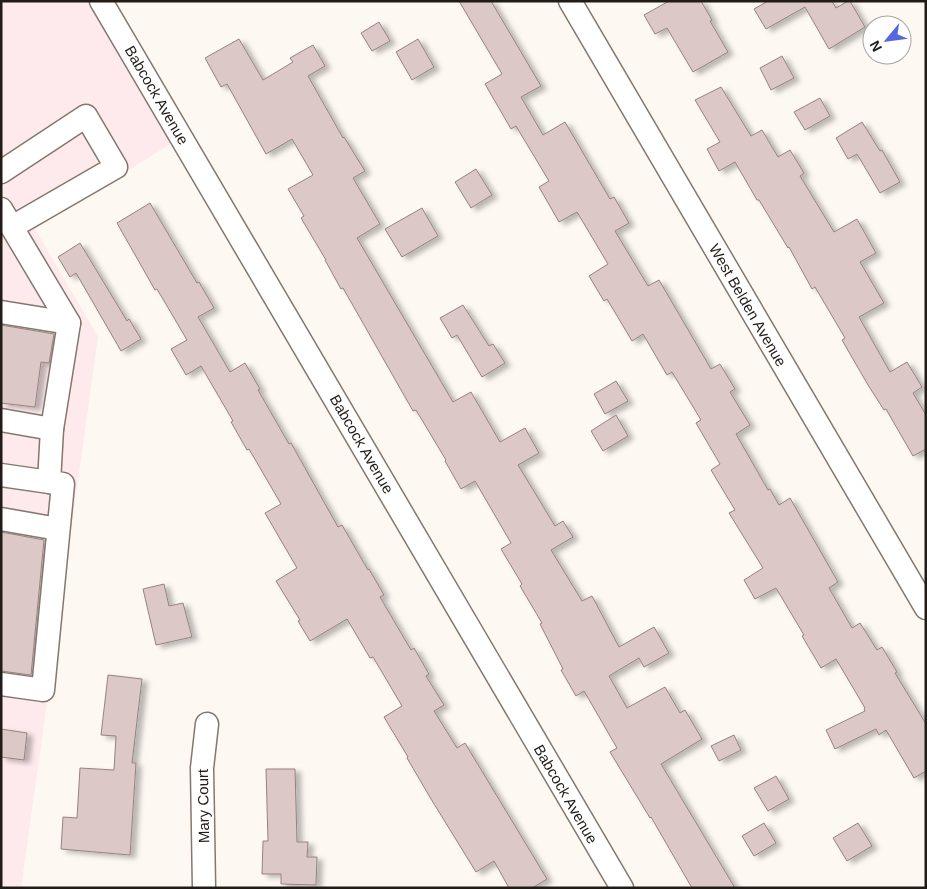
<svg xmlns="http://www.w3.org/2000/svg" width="927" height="889" font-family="Helvetica,sans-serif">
<defs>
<filter id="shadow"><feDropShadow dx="5.5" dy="3" stdDeviation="2.5" flood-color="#0004"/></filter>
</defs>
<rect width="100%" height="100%" fill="#fef8f3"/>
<!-- commercial -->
<polygon fill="#fee9ec" points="1,1 111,1 191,131 35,229 98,337 21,888 1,888"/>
<!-- building -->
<g fill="#dcc8c6" stroke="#958281" filter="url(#shadow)">
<polygon points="459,1 491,1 541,86 521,97 543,135 565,122 610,199 614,197 629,223 615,231 648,286 659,280 711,369 720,364 735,389 730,392 750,425 736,434 768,490 770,489 779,505 790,498 838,582 829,588 852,628 860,623 877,650 882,647 897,672 895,673 926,724 926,771 914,778 886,730 879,735 876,729 835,749 826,730 865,711 864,709 865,708 836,659 821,668 802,636 804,635 776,588 755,599 744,580 763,568 729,513 735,510 711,470 720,464 696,423 701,420 672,372 667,375 643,334 632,341 607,299 604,301 589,276 608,264 577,212 559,222 539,187 549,181 516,126 511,129 485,84 502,74"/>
<polygon points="669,1 701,1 712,20 710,21 728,52 693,72 667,28 655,34 644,15"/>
<polygon points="768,1 832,1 836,8 848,1 850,1 865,27 829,49 805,7 766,29 754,9"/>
<polygon points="379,22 390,41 372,51 361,33"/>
<polygon points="239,39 263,80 293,62 290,58 313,45 325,66 308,76 343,138 344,137 365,171 353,178 380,224 357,238 453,402 471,392 500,442 525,428 539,453 518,465 555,526 563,521 573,537 551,550 582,601 592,596 619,647 654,627 669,653 644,667 639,658 609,676 627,708 665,687 680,713 685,710 702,739 661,764 735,888 692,888 651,817 650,818 610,752 617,748 584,691 576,696 561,670 563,669 540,624 542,623 520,586 522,584 501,549 511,543 475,481 461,489 445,461 446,460 416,410 413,411 343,288 341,289 325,260 326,260 301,218 304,216 288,189 313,175 292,139 266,154 227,84 221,87 205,58"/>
<polygon points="418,39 434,67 412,80 396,52"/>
<polygon points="782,56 794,78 771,90 760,68"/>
<polygon points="721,87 751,136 762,130 778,157 790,150 804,173 800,176 834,232 857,219 876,253 860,262 884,303 859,317 890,372 907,362 922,387 913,393 926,415 926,449 913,456 886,409 884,410 868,385 842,340 845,338 815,287 812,289 789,247 788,248 759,200 757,200 735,162 719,171 707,149 720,142 695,100"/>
<polygon points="820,98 830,116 805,130 794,112"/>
<polygon points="862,122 880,151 882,150 900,182 880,193 857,154 848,159 836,138"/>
<polygon points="476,169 492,195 471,208 455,182"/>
<polygon points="150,203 197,283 199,282 214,308 198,317 230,372 245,363 260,389 258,390 289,444 291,443 338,527 342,525 368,570 369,569 384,595 380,597 411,650 414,648 429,674 426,676 444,705 434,711 457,748 465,743 547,879 532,888 509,888 494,861 476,872 431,799 407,758 408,757 384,717 402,706 373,657 370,658 347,619 310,641 298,621 300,620 276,581 297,568 265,513 281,504 249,449 247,450 231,422 233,421 201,366 186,375 171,349 187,340 157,289 155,290 117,223"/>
<polygon points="422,208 438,236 402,257 385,229"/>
<polygon points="80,243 127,321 129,319 141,339 121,351 76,273 70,277 58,257"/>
<polygon points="463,305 489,346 493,344 505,363 482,377 457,335 452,338 440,318"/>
<polygon points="1,325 54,334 49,363 41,362 35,407 1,403"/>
<polygon points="616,381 628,401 605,414 594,394"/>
<polygon points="616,415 628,436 603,451 591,431"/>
<polygon points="1,532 44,540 31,675 1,671"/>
<polygon points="164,584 169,606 183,603 192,637 156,645 143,589"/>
<polygon points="108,675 142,679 132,763 136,763 130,855 61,849 63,817 77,818 80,768 114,770 116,736 101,735"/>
<polygon points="1,729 27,733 24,760 1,757"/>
<polygon points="734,735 741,750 719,761 711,746"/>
<polygon points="266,769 295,769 297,842 308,842 307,857 317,857 316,885 281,884 281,874 262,874 263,841 268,841"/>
<polygon points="776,776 789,799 768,811 754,788"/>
<polygon points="764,823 776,843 754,856 742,836"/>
<polygon points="858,823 872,846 847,861 833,838"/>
</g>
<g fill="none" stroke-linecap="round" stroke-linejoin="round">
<defs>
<g id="minor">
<polyline points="101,1 622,888"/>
<polyline points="570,1 926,608"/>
<polyline points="1,172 86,116 116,167 12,227"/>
<polyline points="1,209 69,323 52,429"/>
<polyline points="1,312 69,323"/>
<polyline points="1,420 52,429 49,482"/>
<polyline points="1,475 63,484 43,690 1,684"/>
<polyline points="1,519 58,529"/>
<polyline points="204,888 202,768 207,724"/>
</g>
</defs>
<!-- minor casing -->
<use href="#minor" stroke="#84786d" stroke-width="25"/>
<!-- minor -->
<use href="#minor" stroke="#fff" stroke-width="22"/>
</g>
<g text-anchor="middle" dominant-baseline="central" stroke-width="4.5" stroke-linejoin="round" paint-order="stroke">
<!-- street labels -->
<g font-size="15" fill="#211c18" stroke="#fff">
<text transform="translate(157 95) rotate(60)">Babcock Avenue</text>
<text transform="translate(748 305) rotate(60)">West Belden Avenue</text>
<text transform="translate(362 444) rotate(60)">Babcock Avenue</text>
<text transform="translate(566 794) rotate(60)">Babcock Avenue</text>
<text transform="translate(203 806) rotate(-91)">Mary Court</text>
</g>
</g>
<!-- border -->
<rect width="927" height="889" fill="none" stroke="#211c18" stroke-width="5"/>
<!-- north arrow -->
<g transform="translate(887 40) rotate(241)"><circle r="24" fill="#ffffff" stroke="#a6a4a3"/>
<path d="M0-4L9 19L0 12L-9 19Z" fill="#5768de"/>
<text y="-8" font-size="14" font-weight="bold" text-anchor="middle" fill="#211c18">N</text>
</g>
</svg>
